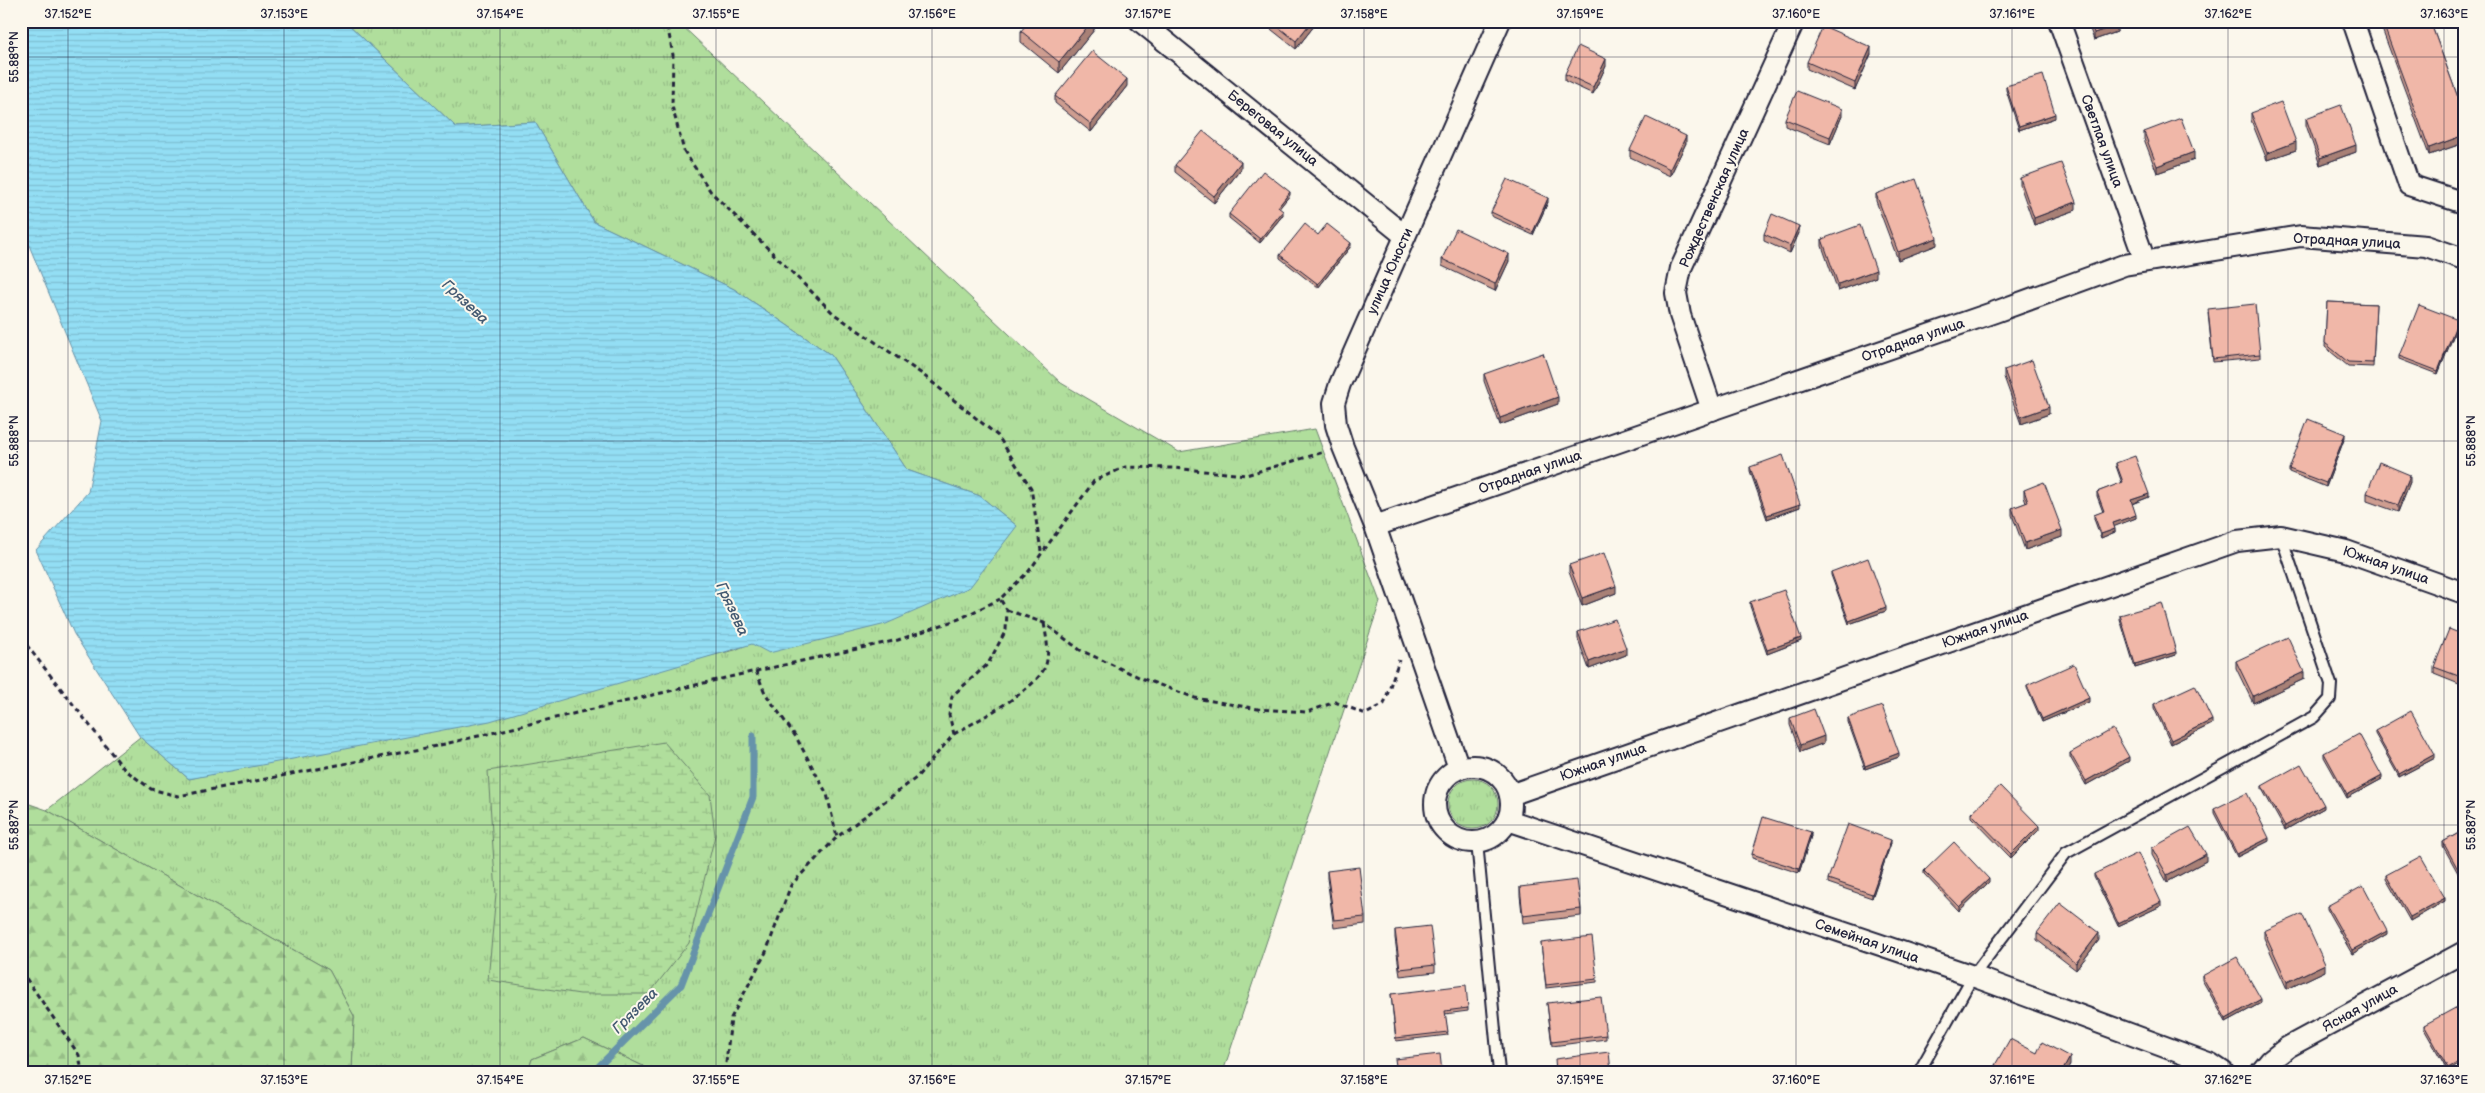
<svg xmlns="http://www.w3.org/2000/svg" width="2485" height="1093" font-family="'Balsamiq Sans',sans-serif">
<defs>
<pattern id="grass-tufts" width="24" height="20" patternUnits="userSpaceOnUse" patternTransform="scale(1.25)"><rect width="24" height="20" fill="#b0de9c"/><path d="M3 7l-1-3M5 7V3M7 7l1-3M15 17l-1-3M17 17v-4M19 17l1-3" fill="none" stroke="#97be87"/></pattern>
<pattern id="forest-firs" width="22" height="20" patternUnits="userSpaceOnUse" patternTransform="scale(1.25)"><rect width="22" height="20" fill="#b0de9c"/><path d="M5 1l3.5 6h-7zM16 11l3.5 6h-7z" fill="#97be87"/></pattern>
<pattern id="wetland-marsh" width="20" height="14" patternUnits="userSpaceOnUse" patternTransform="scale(1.25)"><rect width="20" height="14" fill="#b0de9c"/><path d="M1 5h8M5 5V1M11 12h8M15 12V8" fill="none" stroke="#97be87"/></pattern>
<pattern id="water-rules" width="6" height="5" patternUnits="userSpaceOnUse" patternTransform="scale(1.25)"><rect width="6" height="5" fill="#93def4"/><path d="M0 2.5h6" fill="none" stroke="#7ebed2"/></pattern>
</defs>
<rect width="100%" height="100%" fill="#fbf7ec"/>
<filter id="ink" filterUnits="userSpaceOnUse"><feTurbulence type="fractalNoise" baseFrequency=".02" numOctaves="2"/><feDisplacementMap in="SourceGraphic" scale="10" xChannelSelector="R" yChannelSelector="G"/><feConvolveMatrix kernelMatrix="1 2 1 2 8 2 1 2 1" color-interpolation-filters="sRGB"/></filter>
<g filter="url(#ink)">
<!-- grass -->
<g fill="url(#grass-tufts)" stroke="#69806c">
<polygon points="345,21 677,21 1061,383 1179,452 1315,429 1380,602 1223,1072 647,1072 643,1066 584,1038 532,1059 528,1072 352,1072 354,1016 329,970 47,810 140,737 189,779 735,650 1017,526 980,496 907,470 831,355 734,289 594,222 535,122 456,127"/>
<circle cx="1473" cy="804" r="25"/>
</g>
<!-- forest -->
<g fill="url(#forest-firs)" stroke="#69806c">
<polygon points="21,801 47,810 329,970 354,1016 352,1072 21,1072"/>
<polygon points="584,1038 643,1066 647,1072 528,1072 532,1059"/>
</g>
<!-- wetland -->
<polygon fill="url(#wetland-marsh)" stroke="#69806c" points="664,742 710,795 715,835 689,943 649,994 580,994 488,980 496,894 488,771"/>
<!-- water -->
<polygon fill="url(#water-rules)" stroke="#6693aa" points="21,21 345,21 456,127 535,122 594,222 734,289 831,355 907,470 980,496 1017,526 970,587 886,624 769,653 752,644 490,721 189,779 140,737 74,634 36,550 88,492 102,421 21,226"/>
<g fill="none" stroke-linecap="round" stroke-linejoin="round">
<!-- stream -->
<polyline stroke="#6693aa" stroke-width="7" points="593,1072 681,985 753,797 753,736"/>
<defs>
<g id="lane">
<polyline points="1477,842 1499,1072"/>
<polyline points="1919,1072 1973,976 2066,853 2314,717 2330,699 2331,684 2281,536"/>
</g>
<g id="street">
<polyline points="1140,21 1405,236"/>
<polyline points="2059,21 2145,261"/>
<polyline points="2353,21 2409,185 2464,203"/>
<polyline points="1712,410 1680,315 1676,293 1681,268 1794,21"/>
<polyline points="1375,526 1995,312 2124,265 2301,236 2426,246 2464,259"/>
<circle cx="1473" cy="804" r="38"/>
<polyline points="1459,768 1375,526 1343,447 1336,425 1334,403 1340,384 1500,21"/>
<polyline points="1510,795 2237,541 2281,536 2346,551 2464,593"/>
<polyline points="1508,820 1973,976 2211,1064 2223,1072"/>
<polyline points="2261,1072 2270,1061 2288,1047 2464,952"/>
</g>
</defs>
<!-- lane casing -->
<use href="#lane" stroke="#22223b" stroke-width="14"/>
<!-- street casing -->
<use href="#street" stroke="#22223b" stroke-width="24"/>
<!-- path -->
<g stroke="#22223b" stroke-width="3" stroke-dasharray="5 4" stroke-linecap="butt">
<polyline points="437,21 505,21"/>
<polyline points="661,21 667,24 673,55 672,106 684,151 711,192 834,314 922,374 998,436 1031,488 1041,551"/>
<polyline points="1007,610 1044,623 1080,650 1141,678 1195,698 1258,709 1307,712 1335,702 1366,714 1384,704 1399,660"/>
<polyline points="21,638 124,769 151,789 178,796 436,746 738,675 898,640 959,619 1000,599"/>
<polyline points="756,671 765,693 796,737 827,794 837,837"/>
<path d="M954 734C978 720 1031 693 1044 669 1051 657 1046 636 1044 623"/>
<polyline points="21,971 79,1055 82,1072"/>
<polyline points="725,1072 731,1018 766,952 791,885 837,837 916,778 954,734 949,715 952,696 988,664 1006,630 1007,610 1000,599 1029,571 1094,481 1125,467 1173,468 1246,475 1324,452"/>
</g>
<!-- lane -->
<use href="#lane" stroke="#fbf7ec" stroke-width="10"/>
<!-- street -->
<use href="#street" stroke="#fbf7ec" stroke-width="20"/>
</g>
<!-- wall -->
<g fill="#ce9d90" stroke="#22223b">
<polygon points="1094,21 1094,30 1059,73 1021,42 1021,31"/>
<polygon points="1267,21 1318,21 1296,49 1267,26"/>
<polygon points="2087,21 2115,21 2117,32 2094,40"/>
<polygon points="2379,21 2430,21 2464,114 2464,143 2429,155"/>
<polygon points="1871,54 1855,90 1807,69 1807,62"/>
<polygon points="1606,66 1593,94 1565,81 1565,74"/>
<polygon points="1127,86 1091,132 1055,103 1055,96"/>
<polygon points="2006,86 2055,118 2019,130 2006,90"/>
<polygon points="2251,113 2296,150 2267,160 2251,120"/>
<polygon points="1842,116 1830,144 1785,126 1785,119"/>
<polygon points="2306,118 2356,152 2320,165 2306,125"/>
<polygon points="2144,132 2194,160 2157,173 2144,139"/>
<polygon points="1686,143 1670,176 1630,157 1630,150"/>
<polygon points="1175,165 1241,169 1214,203 1175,172"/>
<polygon points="2020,178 2076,210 2034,225 2020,185"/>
<polygon points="1876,194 1937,245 1898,260 1876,201"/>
<polygon points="1290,195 1279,208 1283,215 1260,243 1229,218 1229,214"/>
<polygon points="1548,202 1533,235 1491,216 1491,212"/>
<polygon points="1799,233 1790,253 1764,241 1764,234"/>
<polygon points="1318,235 1351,246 1318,288 1280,258 1280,255"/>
<polygon points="1822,239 1876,277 1838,291 1822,246"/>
<polygon points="1442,259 1509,261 1495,291 1442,266"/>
<polygon points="2327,302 2376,304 2373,367 2348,366 2325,347"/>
<polygon points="2208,313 2260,354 2260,358 2213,362"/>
<polygon points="2458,324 2438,374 2399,359 2399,356"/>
<polygon points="2004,370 2049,414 2021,424 2004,377"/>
<polygon points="1484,374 1558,404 1500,425 1484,381"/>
<polygon points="2345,437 2326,487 2289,472 2289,469"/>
<polygon points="2116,463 2149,497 2132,504 2136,518 2114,526 2115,532 2101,538 2094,519 2094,515 2103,512 2097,496 2097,492 2122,483 2116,466"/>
<polygon points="1750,467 1800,507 1767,519 1750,471"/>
<polygon points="2410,482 2398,512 2367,501 2367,493"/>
<polygon points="2024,490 2062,537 2025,550 2012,515 2012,508 2026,503 2024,497"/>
<polygon points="1569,565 1616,593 1582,606 1569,572"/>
<polygon points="1831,572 1886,611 1849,624 1831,575"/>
<polygon points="1750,602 1801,641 1767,654 1750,606"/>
<polygon points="2120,615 2176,655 2135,668 2120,619"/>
<polygon points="1578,632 1626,655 1589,669 1578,639"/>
<polygon points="2464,635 2464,686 2434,674 2434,667"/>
<polygon points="2236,661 2304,679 2253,703 2236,668"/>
<polygon points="2027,685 2089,702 2042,722 2027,688"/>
<polygon points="2154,704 2212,724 2171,744 2154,708"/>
<polygon points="1790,718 1824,743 1800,752 1790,725"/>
<polygon points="1848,718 1899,757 1865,769 1848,722"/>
<polygon points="2375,731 2435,758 2399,777 2375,734"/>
<polygon points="2070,753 2129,761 2086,785 2070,757"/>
<polygon points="2324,753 2382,779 2347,798 2324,757"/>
<polygon points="2262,786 2324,808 2285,830 2262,789"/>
<polygon points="2214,809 2269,841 2237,857 2214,813"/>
<polygon points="1971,813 2039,830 2011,858 1971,817"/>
<polygon points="2464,830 2464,884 2443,846 2443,842"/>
<polygon points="1811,836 1799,873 1752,858 1752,854"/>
<polygon points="1891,843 1872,898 1828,883 1828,879"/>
<polygon points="2152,848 2206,861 2167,882 2152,855"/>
<polygon points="1327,871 1365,917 1365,924 1334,928 1327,878"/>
<polygon points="1924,871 1989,882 1959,911 1924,874"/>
<polygon points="2094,874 2161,906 2118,926 2094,877"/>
<polygon points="2386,875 2445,901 2410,921 2386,879"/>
<polygon points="1520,887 1581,909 1581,916 1523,923 1520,895"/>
<polygon points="2327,906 2387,934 2352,954 2327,910"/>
<polygon points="1395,930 1435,965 1435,972 1400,976 1395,938"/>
<polygon points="2264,931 2325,971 2287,989 2264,938"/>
<polygon points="2037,933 2099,940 2076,970 2037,940"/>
<polygon points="1541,943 1597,979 1597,982 1546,988"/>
<polygon points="2202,976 2261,1003 2226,1022 2202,980"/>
<polygon points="1391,994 1468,1008 1468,1011 1445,1014 1448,1035 1396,1041"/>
<polygon points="1547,1003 1606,1035 1606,1039 1552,1046"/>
<polygon points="2464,1016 2464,1062 2448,1071 2424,1029 2424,1025"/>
<polygon points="2037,1053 2070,1064 2066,1072 1995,1072 1995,1065"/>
</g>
<!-- shaded-wall -->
<g fill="#a88076" stroke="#22223b">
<polygon points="1092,21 1094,21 1094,30 1059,73 1059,62"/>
<polygon points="1312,21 1318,21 1296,49 1296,41"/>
<polygon points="2216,21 2232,21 2216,27"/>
<polygon points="2117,25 2117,32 2094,40 2094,33"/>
<polygon points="1871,47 1871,54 1855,90 1855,83"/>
<polygon points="1606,59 1606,66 1593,94 1593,87"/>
<polygon points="1127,79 1127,86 1091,132 1091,124"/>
<polygon points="1842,109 1842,116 1830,144 1830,137"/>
<polygon points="2055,114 2055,118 2019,130 2019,126"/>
<polygon points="2464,135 2464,143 2429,155 2429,148"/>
<polygon points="1686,136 1686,143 1670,176 1670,169"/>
<polygon points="2296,142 2296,150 2267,160 2267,153"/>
<polygon points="2356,145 2356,152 2320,165 2320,158"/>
<polygon points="2194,152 2194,160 2157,173 2157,166"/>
<polygon points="1241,162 1241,169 1214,203 1214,196"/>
<polygon points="1290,192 1290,195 1278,210 1278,207"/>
<polygon points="1548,198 1548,202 1533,235 1533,232"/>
<polygon points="2076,202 2076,210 2034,225 2034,218"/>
<polygon points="1283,211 1283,215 1260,243 1260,239"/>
<polygon points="1799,226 1799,233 1790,253 1790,246"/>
<polygon points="1937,238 1937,245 1898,260 1898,252"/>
<polygon points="1351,243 1351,246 1318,288 1318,284"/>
<polygon points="1509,254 1509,261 1495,291 1495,284"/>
<polygon points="1876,270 1876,277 1838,291 1838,284"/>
<polygon points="2458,320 2458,324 2438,374 2438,371"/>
<polygon points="1558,397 1558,404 1500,425 1500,418"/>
<polygon points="2049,407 2049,414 2021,424 2021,417"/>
<polygon points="2345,434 2345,437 2326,487 2326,483"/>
<polygon points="2410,475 2410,482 2398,512 2398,505"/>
<polygon points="2149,494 2149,497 2131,504 2131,500"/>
<polygon points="1800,504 1800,507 1767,519 1767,515"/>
<polygon points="2136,515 2136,518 2113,527 2113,523"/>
<polygon points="2115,529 2115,532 2101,538 2101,534"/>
<polygon points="2062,530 2062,537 2025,550 2025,543"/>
<polygon points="1616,586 1616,593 1582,606 1582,598"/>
<polygon points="1886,607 1886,611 1849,624 1849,621"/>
<polygon points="1801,638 1801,641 1767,654 1767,650"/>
<polygon points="1626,648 1626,655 1589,669 1589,662"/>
<polygon points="2176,652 2176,655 2135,668 2135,664"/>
<polygon points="2304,672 2304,679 2253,703 2253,696"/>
<polygon points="2089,698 2089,702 2042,722 2042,719"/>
<polygon points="2212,720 2212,724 2171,744 2171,740"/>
<polygon points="1824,736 1824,743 1800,752 1800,745"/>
<polygon points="1899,753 1899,757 1865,769 1865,766"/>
<polygon points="2435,754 2435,758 2399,777 2399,774"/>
<polygon points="2129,757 2129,761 2086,785 2086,781"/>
<polygon points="2382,776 2382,779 2347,798 2347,795"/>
<polygon points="2324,805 2324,808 2285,830 2285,826"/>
<polygon points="2039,826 2039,830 2011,858 2011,854"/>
<polygon points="1811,832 1811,836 1799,873 1799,869"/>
<polygon points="2269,838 2269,841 2237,857 2237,854"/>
<polygon points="1891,840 1891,843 1872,898 1872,894"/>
<polygon points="2206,854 2206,861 2167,882 2167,875"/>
<polygon points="1989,879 1989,882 1959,911 1959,907"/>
<polygon points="2445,898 2445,901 2410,921 2410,917"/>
<polygon points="2161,902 2161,906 2118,926 2118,923"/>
<polygon points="2387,931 2387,934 2352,954 2352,950"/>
<polygon points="2099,933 2099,940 2076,970 2076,963"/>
<polygon points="2325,964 2325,971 2287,989 2287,982"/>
<polygon points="2261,999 2261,1003 2226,1022 2226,1019"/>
<polygon points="2070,1057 2070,1064 2066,1072 2062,1072"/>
<polygon points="2464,1059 2464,1062 2448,1071 2448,1068"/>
</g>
<!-- building -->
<g fill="#f0b7a8" stroke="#22223b">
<polygon points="1029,21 1092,21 1059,62 1021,31"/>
<polygon points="1271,21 1312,21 1296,41"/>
<polygon points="2090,21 2115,21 2117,25 2094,33"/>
<polygon points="2382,21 2430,21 2464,114 2464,135 2429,148"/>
<polygon points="1823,26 1871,47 1855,83 1807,62"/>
<polygon points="1578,46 1606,59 1593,87 1565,74"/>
<polygon points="1092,51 1127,79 1091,124 1055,96"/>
<polygon points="2043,75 2055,114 2019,126 2006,86"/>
<polygon points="1797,91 1842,109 1830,137 1785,119"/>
<polygon points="2281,102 2296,142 2267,153 2251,113"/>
<polygon points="2341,105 2356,145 2320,158 2306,118"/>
<polygon points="1646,117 1686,136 1670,169 1630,150"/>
<polygon points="2181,118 2194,152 2157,166 2144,132"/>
<polygon points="1203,131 1241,162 1214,196 1175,165"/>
<polygon points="2061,163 2076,202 2034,218 2020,178"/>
<polygon points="1263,171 1290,192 1278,207 1283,211 1260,239 1229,214"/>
<polygon points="1507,179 1548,198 1533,232 1491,212"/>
<polygon points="1916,179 1937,238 1898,252 1876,194"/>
<polygon points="1772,214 1799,226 1790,246 1764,234"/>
<polygon points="1305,224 1318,235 1327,224 1351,243 1318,284 1280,255"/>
<polygon points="1860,225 1876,270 1838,284 1822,239"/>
<polygon points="1456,229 1509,254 1495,284 1442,259"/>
<polygon points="2327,302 2376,304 2373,363 2348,362 2325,343"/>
<polygon points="2255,304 2260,354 2213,359 2208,309"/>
<polygon points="2419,305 2458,320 2438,371 2399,356"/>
<polygon points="1543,353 1558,397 1500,418 1484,374"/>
<polygon points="2032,360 2049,407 2021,417 2004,370"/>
<polygon points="2308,419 2345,434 2326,483 2289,469"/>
<polygon points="1783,455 1800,504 1767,515 1750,467"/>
<polygon points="2135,456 2149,494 2131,500 2136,515 2113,523 2115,529 2101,534 2094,515 2104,511 2097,492 2123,482 2116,463"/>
<polygon points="2379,462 2410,475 2398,505 2367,493"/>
<polygon points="2044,482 2062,530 2025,543 2012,508 2028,502 2024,490"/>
<polygon points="1604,553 1616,586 1582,598 1569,565"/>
<polygon points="1868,558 1886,607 1849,621 1831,572"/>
<polygon points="1784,590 1801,638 1767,650 1750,602"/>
<polygon points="2162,603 2176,652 2135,664 2120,615"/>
<polygon points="1615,619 1626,648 1589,662 1578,632"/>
<polygon points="2449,629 2464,635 2464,678 2434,667"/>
<polygon points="2288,637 2304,672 2253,696 2236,661"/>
<polygon points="2074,664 2089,698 2042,719 2027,685"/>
<polygon points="2195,685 2212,720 2171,740 2154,704"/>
<polygon points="1882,706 1899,753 1865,766 1848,718"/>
<polygon points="1814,709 1824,736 1800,745 1790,718"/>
<polygon points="2411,711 2435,754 2399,774 2375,731"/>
<polygon points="2113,729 2129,757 2086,781 2070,753"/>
<polygon points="2359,734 2382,776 2347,795 2324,753"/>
<polygon points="2301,764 2324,805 2285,826 2262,786"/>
<polygon points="2000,786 2039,826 2011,854 1971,813"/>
<polygon points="2247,793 2269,838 2237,854 2214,809"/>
<polygon points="1763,817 1811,832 1799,869 1752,854"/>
<polygon points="1848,824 1891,840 1872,894 1828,879"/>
<polygon points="2190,827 2206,854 2167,875 2152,848"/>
<polygon points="2464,830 2464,880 2443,842"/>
<polygon points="1954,842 1989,879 1959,907 1924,871"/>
<polygon points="2138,853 2161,902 2118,923 2094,874"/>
<polygon points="2421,856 2445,898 2410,917 2386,875"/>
<polygon points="1359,867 1365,917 1334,920 1327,871"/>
<polygon points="1577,880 1581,909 1523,916 1520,887"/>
<polygon points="2363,886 2387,931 2352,950 2327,906"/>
<polygon points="2060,903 2099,933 2076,963 2037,933"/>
<polygon points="2302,914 2325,964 2287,982 2264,931"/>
<polygon points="1430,926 1435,965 1400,969 1395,930"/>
<polygon points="1592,937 1597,979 1546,985 1541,943"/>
<polygon points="2237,957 2261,999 2226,1019 2202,976"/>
<polygon points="1466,985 1468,1008 1445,1011 1448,1032 1396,1038 1391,994"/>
<polygon points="1601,997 1606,1035 1552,1042 1547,1003"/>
<polygon points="2459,1006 2464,1016 2464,1059 2448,1068 2424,1025"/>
<polygon points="2010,1039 2037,1053 2042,1042 2070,1057 2062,1072 2008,1072 1995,1065"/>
<polygon points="1609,1052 1611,1072 1556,1072 1555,1059"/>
<polygon points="1440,1054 1442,1072 1397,1072 1395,1059"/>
</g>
</g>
<!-- ticks -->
<path fill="none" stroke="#22223b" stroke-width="1" stroke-opacity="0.45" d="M68 21V1072M284 21V1072M500 21V1072M716 21V1072M932 21V1072M1148 21V1072M1364 21V1072M1580 21V1072M1796 21V1072M2012 21V1072M2228 21V1072M2444 21V1072M21 57H2464M21 441H2464M21 825H2464"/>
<g text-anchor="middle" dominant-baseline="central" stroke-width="4" stroke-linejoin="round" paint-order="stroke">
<!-- street labels -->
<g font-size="14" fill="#22223b" stroke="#fbf7ec">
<text transform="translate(1273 128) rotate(39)">Береговая улица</text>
<text transform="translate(2102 141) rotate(70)">Светлая улица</text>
<text transform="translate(1714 198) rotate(-66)">Рождественская улица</text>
<text transform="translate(2347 241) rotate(3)">Отрадная улица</text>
<text transform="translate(1390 271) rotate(-66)">улица Юности</text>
<text transform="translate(1913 340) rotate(-19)">Отрадная улица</text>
<text transform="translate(1530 472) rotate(-19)">Отрадная улица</text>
<text transform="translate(2386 565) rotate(19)">Южная улица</text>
<text transform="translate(1985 629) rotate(-19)">Южная улица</text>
<text transform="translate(1603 762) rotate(-19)">Южная улица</text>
<text transform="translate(1867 941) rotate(19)">Семейная улица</text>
<text transform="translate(2360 1008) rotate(-29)">Ясная улица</text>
</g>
<!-- water labels -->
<g font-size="15" font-style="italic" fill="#445a72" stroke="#fbf7ec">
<text transform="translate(465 302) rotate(43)">Грязева</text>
<text transform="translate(732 609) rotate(65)">Грязева</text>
<text transform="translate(635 1011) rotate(-45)">Грязева</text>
</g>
</g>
<!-- margin -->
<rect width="2485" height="1093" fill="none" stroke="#fbf7ec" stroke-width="55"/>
<rect x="28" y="28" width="2430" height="1038" fill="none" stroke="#22223b" stroke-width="2"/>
<g font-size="12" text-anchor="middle" fill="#22223b">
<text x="68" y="18">37.152°E</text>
<text x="284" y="18">37.153°E</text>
<text x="500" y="18">37.154°E</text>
<text x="716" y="18">37.155°E</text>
<text x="932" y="18">37.156°E</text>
<text x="1148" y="18">37.157°E</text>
<text x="1364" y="18">37.158°E</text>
<text x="1580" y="18">37.159°E</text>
<text x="1796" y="18">37.160°E</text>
<text x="2012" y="18">37.161°E</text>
<text x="2228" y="18">37.162°E</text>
<text x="2444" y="18">37.163°E</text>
<text transform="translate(14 57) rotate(-90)" y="4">55.889°N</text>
<text transform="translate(14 441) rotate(-90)" y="4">55.888°N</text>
<text transform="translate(2471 441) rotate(-90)" y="4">55.888°N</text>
<text transform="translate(14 825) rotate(-90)" y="4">55.887°N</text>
<text transform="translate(2471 825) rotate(-90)" y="4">55.887°N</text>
<text x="68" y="1084">37.152°E</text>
<text x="284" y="1084">37.153°E</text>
<text x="500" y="1084">37.154°E</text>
<text x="716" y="1084">37.155°E</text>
<text x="932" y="1084">37.156°E</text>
<text x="1148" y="1084">37.157°E</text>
<text x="1364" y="1084">37.158°E</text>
<text x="1580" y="1084">37.159°E</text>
<text x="1796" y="1084">37.160°E</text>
<text x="2012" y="1084">37.161°E</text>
<text x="2228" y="1084">37.162°E</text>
<text x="2444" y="1084">37.163°E</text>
</g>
</svg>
